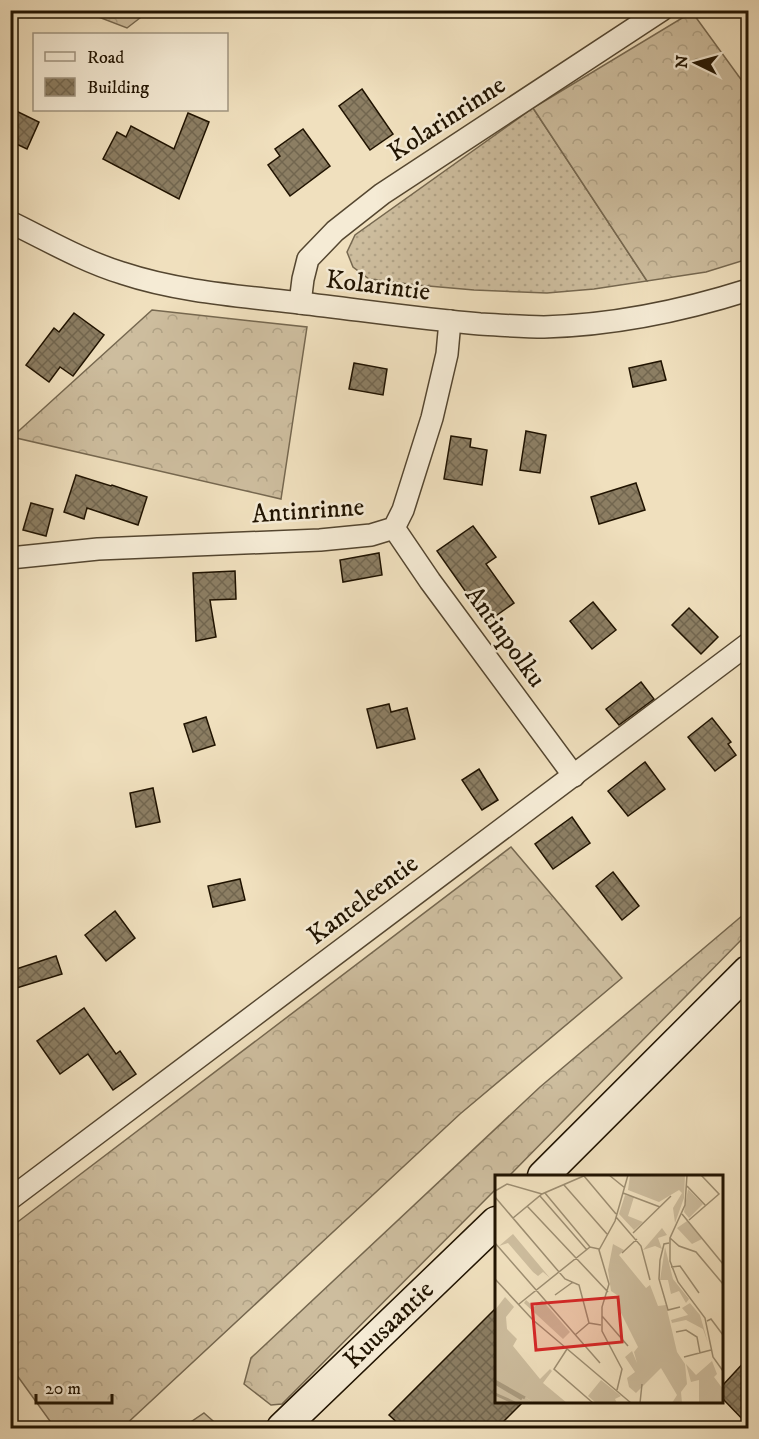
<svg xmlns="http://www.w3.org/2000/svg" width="759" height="1439" font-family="'IM FELL DW Pica',serif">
<defs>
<pattern id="grass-dots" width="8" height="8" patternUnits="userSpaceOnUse" patternTransform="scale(1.5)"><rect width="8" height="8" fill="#cdbd9e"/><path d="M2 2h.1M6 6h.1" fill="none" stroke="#b0a286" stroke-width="1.8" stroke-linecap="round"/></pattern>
<pattern id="forest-crowns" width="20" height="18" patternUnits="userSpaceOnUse" patternTransform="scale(1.5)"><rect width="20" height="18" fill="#cdbd9e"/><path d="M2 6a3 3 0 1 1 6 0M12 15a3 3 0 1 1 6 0" fill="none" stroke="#b0a286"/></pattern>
<pattern id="building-cross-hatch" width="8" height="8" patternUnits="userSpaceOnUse" patternTransform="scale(1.5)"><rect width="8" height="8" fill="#8c7e63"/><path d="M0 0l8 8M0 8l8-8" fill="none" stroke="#72664f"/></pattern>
</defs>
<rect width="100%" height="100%" fill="#f0e0be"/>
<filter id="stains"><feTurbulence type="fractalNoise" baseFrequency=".00333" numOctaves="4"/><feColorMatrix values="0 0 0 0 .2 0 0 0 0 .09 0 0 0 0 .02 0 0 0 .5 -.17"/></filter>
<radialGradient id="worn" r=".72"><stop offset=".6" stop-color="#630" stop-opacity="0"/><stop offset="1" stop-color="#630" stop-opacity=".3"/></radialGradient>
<!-- grass -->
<polygon fill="url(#grass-dots)" stroke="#766850" stroke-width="1.5" points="533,108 647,281 594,289 547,293 474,290 417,285 369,279 353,267 347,252 355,235"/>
<!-- forest -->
<g fill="url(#forest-crowns)" stroke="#766850" stroke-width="1.5">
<polygon points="83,11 149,10 149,11 127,28"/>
<polygon points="692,12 748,89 748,259 706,272 647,281 533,108"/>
<polygon points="152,310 307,327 281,499 12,437"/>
<polygon points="511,847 622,978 460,1114 122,1428 40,1428 50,1421 11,1367 11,1227"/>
<polygon points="743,915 748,921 748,933 509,1176 496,1176 496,1189 282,1404 271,1405 244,1384 251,1358 540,1087"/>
<polygon points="204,1413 221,1428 182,1428"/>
</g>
<!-- building -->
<g fill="url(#building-cross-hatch)" stroke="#201301" stroke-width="1.5">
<polygon points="362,89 393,134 370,150 339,106"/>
<polygon points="10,108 39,122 27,149 10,141"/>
<polygon points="188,113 209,122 179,199 103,159 117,132 126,137 131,126 174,149"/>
<polygon points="303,129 330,166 290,196 268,165 280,156 275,149"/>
<polygon points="74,313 104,335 73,376 60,367 49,382 26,365 54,328 59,332"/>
<polygon points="661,361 666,380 633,387 629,368"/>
<polygon points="354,363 387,369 383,395 349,389"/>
<polygon points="526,431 546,435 540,473 520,470"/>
<polygon points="451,436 471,439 470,447 487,450 482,485 444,479"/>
<polygon points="76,475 111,486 112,485 147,497 138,525 87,508 84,519 64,512"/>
<polygon points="636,483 645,510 599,524 591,497"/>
<polygon points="31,503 53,509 46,536 23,530"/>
<polygon points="473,526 496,557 486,564 514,603 487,622 437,551"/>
<polygon points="379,553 382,575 343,582 340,560"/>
<polygon points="235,571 236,599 210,600 216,637 196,641 193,573"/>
<polygon points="593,602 616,630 592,649 570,621"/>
<polygon points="689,608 718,637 701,654 672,625"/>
<polygon points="641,682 654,699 619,725 606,709"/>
<polygon points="389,704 391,712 407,708 415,739 377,748 367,709"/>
<polygon points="206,717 215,745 193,752 184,724"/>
<polygon points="712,718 731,742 728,744 736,755 715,771 688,737"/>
<polygon points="645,762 665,789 628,816 608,791"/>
<polygon points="479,769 498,800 482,810 462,780"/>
<polygon points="153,788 160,822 136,827 130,793"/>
<polygon points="572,817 590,843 553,869 535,844"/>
<polygon points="613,872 639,906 622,920 596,886"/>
<polygon points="240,879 245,900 213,907 208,886"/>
<polygon points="115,911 135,938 106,961 85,935"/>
<polygon points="56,956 62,974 10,990 10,971"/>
<polygon points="84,1008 116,1054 120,1051 136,1074 113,1090 88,1054 60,1074 37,1041"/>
<polygon points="496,1308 496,1401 524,1401 497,1428 403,1428 389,1415"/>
<polygon points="748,1358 748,1425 722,1398 722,1386"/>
</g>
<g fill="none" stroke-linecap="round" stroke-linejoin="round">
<defs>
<g id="minor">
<path d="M10 222C47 240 83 261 122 273 179 292 241 296 300 303 360 310 420 319 480 324 501 325 523 327 544 327 614 325 682 311 748 290"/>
<polyline points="300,303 303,279 308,259 335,231 382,194 662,10"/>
<polyline points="394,528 430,581 574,776"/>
<polyline points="10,558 98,549 320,540 371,535 394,528 403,510 432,418 447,354 450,321"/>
<polyline points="10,1199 748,644"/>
</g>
<g id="secondary">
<polyline points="543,1176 748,971"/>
<polyline points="282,1428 496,1222"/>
</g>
</defs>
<!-- minor casing -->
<use href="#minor" stroke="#544630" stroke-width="24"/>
<!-- secondary casing -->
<use href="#secondary" stroke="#201301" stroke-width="33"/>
<!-- minor -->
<use href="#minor" stroke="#f5ebd5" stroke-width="21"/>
<!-- secondary -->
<use href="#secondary" stroke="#f5ebd5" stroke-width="30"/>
</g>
<g text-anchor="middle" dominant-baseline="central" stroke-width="5" stroke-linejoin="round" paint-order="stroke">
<!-- street labels -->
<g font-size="26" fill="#201301" stroke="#f5ebd5">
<text transform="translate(447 119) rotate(-33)">Kolarinrinne</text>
<text transform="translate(378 286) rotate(7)">Kolarintie</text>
<text transform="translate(308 511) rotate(-4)">Antinrinne</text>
<text transform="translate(505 637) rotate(54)">Antinpolku</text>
<text transform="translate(363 900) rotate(-37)">Kanteleentie</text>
<text transform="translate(389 1325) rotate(-44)">Kuusaantie</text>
</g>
</g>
<!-- overview -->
<g transform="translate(495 1175)">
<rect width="228" height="228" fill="#f0e0be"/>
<path d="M0 205 40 228H0Z" fill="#cdbd9e"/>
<path d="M135 0H190L189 23 180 48 178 33 187 18 184 15 164 27 133 15ZM193 14 208 29 194 43 189 37ZM130 20 139 22 133 41 148 47 139 55 124 39ZM192 46 207 64 197 69 182 53ZM167 53 172 60 163 63 167 74 160 71 148 75ZM18 59 55 103 48 97 43 101 38 97 13 68 4 71ZM118 69 129 75 124 80 151 113 155 110 163 131 171 130 182 177 190 189 192 209 186 217 187 228H177L182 220 166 193 141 218 134 212 132 203 140 197 130 182 137 176 142 188 139 177 143 172 122 130 125 122 116 116 113 95ZM170 72 178 104 194 124 191 128 184 116 176 119 173 105H165ZM10 122 19 132 11 142 12 154 22 164 18 171 45 204 55 194 57 196 48 208 72 228H40L0 205V135ZM31 125 39 132 47 125 75 157 68 164 29 128ZM195 128 205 140 213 168 208 154 191 145 177 148 176 145 193 140 187 133ZM217 186 222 199 219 202 228 214V228H204V205L196 207 191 189 201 200ZM106 205 126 221 120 224 122 228H101L93 221Z" fill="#cdbd9e"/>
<path fill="none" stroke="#a99a7e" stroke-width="3" d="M0 206 30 223M0 208 27 224M0 219 20 228"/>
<path fill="none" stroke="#9d8e72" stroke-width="1.5" d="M114 0 130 13M192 0 190 30 175 63V86L183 107 210 143 218 182 228 196M89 1 121 39M69 10 112 59M192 11 211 31M0 16 12 9 47 19M50 18 95 72M128 18 165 32M45 21 92 75M0 22 70 104 84 110 94 148 106 150M32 31 113 117M187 39 228 89M121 42 146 71 155 105M18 43 47 19 91 0M194 45 224 19 206 0M138 58 176 21M175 63 184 71 201 77 228 109M0 68 105 188M174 68 169 69 165 85 164 104 173 135 185 132M127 78 142 64M176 92 185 91 204 118M0 104 38 145 136 228M60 120 78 107M24 129 95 72 104 74M107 141 133 171M212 146 216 144 228 160M181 157 191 155 202 162 205 178M80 160 94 148M72 174 59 194 98 228M189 182 216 175M122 215 127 194 107 156V132L114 109 104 75 120 46 133 0M145 228 147 209"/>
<path fill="#d62828" fill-opacity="0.15" stroke="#d62828" stroke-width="3" d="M123 122 127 167 41 175 37 129Z"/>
<rect width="228" height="228" fill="none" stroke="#201301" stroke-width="3"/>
</g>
<!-- margin -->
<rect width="759" height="1439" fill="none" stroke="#f0e0be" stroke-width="36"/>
<rect x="12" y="12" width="735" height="1415" fill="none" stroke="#201301" stroke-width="3"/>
<rect x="18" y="18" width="723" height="1403" fill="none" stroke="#201301" stroke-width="1.5"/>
<!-- legend -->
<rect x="33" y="33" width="195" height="78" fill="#f5ebd5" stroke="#a09580" stroke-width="1.5"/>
<rect x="45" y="52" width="30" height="9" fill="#f5ebd5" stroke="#a09580" stroke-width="1.5"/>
<text x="87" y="63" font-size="18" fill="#201301">Road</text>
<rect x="45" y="78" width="30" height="18" fill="url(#building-cross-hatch)" stroke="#a09580" stroke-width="1.5"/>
<text x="87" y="93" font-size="18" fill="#201301">Building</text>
<!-- north arrow -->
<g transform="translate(696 63) rotate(275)" stroke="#f5ebd5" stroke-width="4.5" paint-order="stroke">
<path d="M0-4.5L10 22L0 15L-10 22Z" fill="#201301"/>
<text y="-9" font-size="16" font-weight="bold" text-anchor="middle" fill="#201301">N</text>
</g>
<!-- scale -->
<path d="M36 1394v9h76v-9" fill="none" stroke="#201301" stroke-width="3"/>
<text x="45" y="1394" font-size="18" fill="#201301" stroke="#f5ebd5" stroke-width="4.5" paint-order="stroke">20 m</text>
<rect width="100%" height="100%" filter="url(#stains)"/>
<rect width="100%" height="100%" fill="url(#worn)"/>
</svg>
